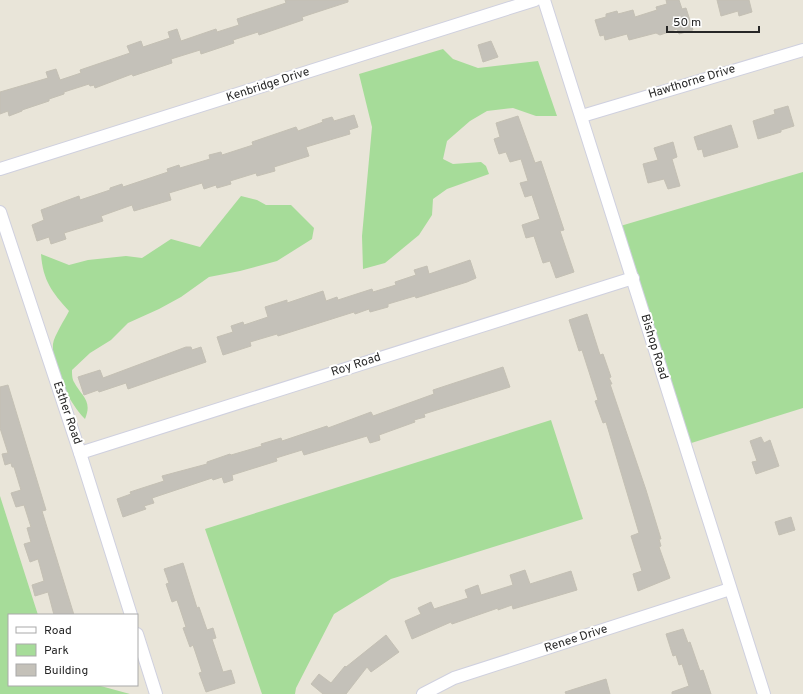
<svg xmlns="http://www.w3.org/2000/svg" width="803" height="694" font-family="Overpass,sans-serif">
<rect width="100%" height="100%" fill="#e9e5d9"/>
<!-- green -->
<g fill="#a6dc99">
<polygon points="443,49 453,59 478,68 538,61 557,116 536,116 513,108 487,111 470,121 447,141 443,159 453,164 481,162 486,166 489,174 447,189 433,199 432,215 419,235 385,263 363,269 362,236 372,127 359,74"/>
<polygon points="803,172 803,408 685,445 617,227"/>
<path d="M241 196 257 200 266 205H291L314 228 312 239 277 261 240 271 209 277 181 297 159 309 128 323 111 340 90 353 72 370C72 373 72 379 74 382 81 396 93 400 85 419 69 402 51 369 53 344 54 336 65 319 69 311 52 292 43 281 41 254L69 265 88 260 126 256 142 258 171 239 200 247Z"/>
<polygon points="551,420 583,519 391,579 334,614 296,688 295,694 262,694 205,529"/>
<polygon points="0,496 38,615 9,615 9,685 97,685 130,694 0,694"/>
</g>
<!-- building -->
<g fill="#c4c1b9" stroke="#c4c0b4">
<polygon points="285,0 348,0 348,2 302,17 303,20 259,35 258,32 233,40 234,43 201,54 200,50 171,59 172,63 133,76 132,74 95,88 94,85 90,86 89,84 64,92 64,94 49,99 49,101 22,110 22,111 9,116 8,111 0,114 0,92 48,78 46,72 56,69 60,80 81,73 80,70 130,53 127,46 141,41 143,47 170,38 168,32 177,29 181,41 216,29 217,32 239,25 237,19 286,3"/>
<polygon points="666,0 679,0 682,9 686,8 693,30 679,34 677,29 660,35 656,33 629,40 627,34 605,40 604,35 600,36 595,20 606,17 606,14 617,11 618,14 633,10 635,17 657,10 656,7 667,4"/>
<polygon points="717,0 749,0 752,12 739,16 738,11 721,16"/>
<polygon points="491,41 498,57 483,62 478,45"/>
<polygon points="788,106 794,126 781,130 781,132 758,139 753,121 775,114 774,110"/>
<polygon points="354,115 358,127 349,130 350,134 306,147 309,156 274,167 275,171 257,176 256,173 230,181 231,184 217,188 216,185 204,189 202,183 169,193 171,200 134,211 132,205 101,216 103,221 64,233 66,239 51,244 49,237 37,241 32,225 44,220 41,210 79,196 80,200 110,190 110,188 122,184 123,187 168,172 167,169 179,165 180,168 210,159 209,155 221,152 222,155 253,145 252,142 296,127 298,131 323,122 322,120 332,117 334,121"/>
<polygon points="518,116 535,163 541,161 564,230 560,231 574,272 556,278 550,261 543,263 534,236 526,238 522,225 540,219 532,195 525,197 520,183 528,181 521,159 510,162 506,152 499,154 494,139 500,137 496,123"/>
<polygon points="731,125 738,147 704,157 702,149 698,150 694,137"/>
<polygon points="673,142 677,157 672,159 680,186 668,189 664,179 648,183 643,164 658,160 654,148"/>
<polygon points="470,260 476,278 467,282 416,298 415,296 388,304 388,307 370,312 369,309 355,314 354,312 278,336 277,334 250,342 251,346 223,355 217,337 233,332 231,326 243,322 244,325 268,317 265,307 287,300 287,303 323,291 326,301 337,297 338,300 372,289 373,292 396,285 395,282 416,275 414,270 427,266 429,274"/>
<polygon points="587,314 600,355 603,354 611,377 609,378 612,384 610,384 646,490 661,539 659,539 661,546 659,547 670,578 638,591 633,574 642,571 631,536 639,533 606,422 603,423 595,401 598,400 582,350 579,351 569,320"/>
<polygon points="186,347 191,347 192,350 201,347 206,362 128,389 126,383 99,392 98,390 84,395 78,377 100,370 103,378"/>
<polygon points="503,367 510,387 424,414 425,417 414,420 415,422 379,435 380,440 370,443 367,436 304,455 302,450 276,458 277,461 232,475 233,480 224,483 222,477 213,480 212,478 152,498 154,503 144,506 146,509 123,517 117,499 131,494 130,492 164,481 162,476 207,464 207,462 230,454 231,455 262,446 261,444 281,438 282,441 327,426 328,428 371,412 373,416 434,394 433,390"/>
<polygon points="8,385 46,510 42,511 74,615 54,615 48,592 35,596 32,585 44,581 38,559 30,562 24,544 31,542 27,528 31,527 24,505 16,507 11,493 21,490 14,467 12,467 11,463 5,465 2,454 8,453 0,428 0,387"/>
<polygon points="761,437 764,443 770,440 779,466 756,474 752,462 757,461 750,441"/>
<polygon points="791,517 795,530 779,535 775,522"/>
<polygon points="183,563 197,608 199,607 207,630 213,628 216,638 212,639 223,672 231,670 235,683 206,692 199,673 202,672 193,645 190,647 183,628 186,627 177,600 172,602 166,584 169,583 164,569"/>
<polygon points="525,570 530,584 571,571 577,590 513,609 512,605 498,610 498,608 452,624 451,622 412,639 405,621 421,614 418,608 431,602 434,609 468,598 465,590 478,585 481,595 513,585 510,575"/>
<polygon points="683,629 688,643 690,642 700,671 703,670 711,694 672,694 672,692 689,686 682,664 679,665 676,655 673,656 666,634"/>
<polygon points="386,635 399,652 371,672 367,667 346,694 323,694 311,684 319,674 331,683 345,666 346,667"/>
<polygon points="606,679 610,694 566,694 565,692"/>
</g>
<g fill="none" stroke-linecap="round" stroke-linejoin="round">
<defs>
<g id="minor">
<polyline points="544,0 764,694"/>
<polyline points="582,116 803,50"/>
<polyline points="0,169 535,0"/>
<polyline points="0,212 80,453 131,615"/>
<polyline points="80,453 633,278"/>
<polyline points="137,634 156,694"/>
<polyline points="423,694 454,678 730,589"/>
</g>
</defs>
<!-- minor casing -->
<use href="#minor" stroke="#cfd0df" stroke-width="14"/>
<!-- minor -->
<use href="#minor" stroke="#fff" stroke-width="12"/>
</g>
<g text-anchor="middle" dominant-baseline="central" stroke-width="4" stroke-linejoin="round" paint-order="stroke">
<!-- street labels -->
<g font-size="12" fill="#272727" stroke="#fff">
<text transform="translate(692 82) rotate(-17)">Hawthorne Drive</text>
<text transform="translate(268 85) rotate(-18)">Kenbridge Drive</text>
<text transform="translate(654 347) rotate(73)">Bishop Road</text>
<text transform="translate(356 365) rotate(-18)">Roy Road</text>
<text transform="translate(67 413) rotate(71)">Esther Road</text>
<text transform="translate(576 639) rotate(-18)">Renee Drive</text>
</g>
</g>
<!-- legend -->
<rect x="8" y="614" width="130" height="72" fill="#ffffff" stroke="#a9a9a9"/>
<rect x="16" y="627" width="20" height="6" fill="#ffffff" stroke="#a9a9a9"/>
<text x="44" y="634" font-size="12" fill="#272727">Road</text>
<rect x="16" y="644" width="20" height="12" fill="#a6dc99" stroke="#a9a9a9"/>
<text x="44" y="654" font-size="12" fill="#272727">Park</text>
<rect x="16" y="664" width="20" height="12" fill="#c4c1b9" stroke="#a9a9a9"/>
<text x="44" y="674" font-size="12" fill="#272727">Building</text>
<!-- scale -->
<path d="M667 26v6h92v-6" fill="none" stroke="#272727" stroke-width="2"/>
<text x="673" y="26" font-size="12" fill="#272727" stroke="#ffffff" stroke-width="3" paint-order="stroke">50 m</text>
</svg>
